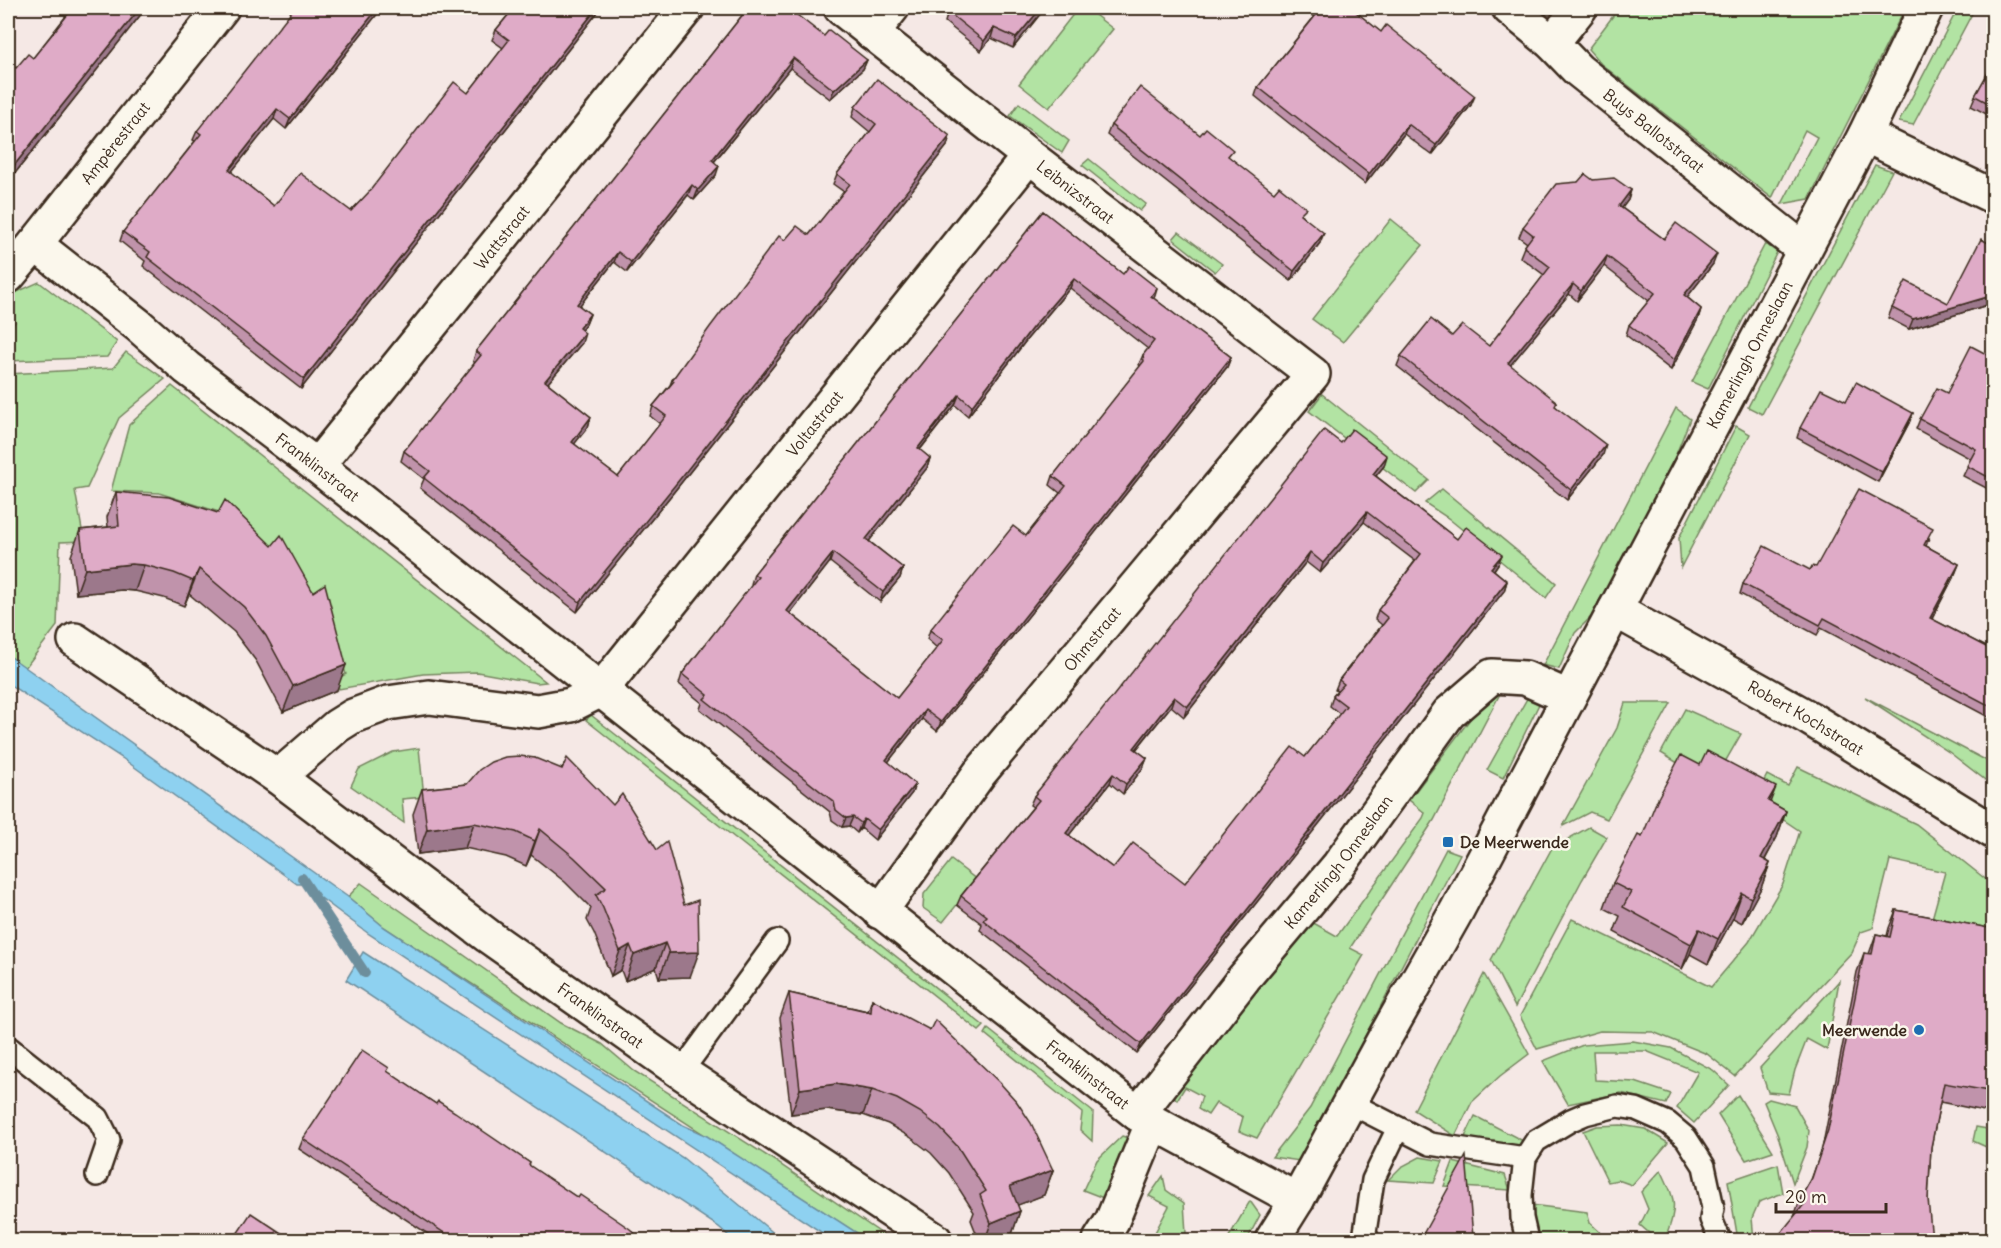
<svg xmlns="http://www.w3.org/2000/svg" width="2001" height="1248" font-family="Delius,sans-serif">
<rect width="100%" height="100%" fill="#f5e8e5"/>
<filter id="ink" filterUnits="userSpaceOnUse"><feTurbulence type="fractalNoise" baseFrequency=".0167" numOctaves="2"/><feDisplacementMap in="SourceGraphic" scale="12" xChannelSelector="R" yChannelSelector="G"/><feConvolveMatrix kernelMatrix="1 2 1 2 8 2 1 2 1" color-interpolation-filters="sRGB"/></filter>
<g filter="url(#ink)">
<!-- green -->
<g fill="#b2e3a3" stroke="#768660" stroke-width="1.5">
<polygon points="1078,8 1086,8 1113,29 1049,108 1019,84"/>
<polygon points="1619,8 1905,8 1809,199 1782,204 1817,137 1805,130 1772,198 1601,64 1588,49"/>
<polygon points="1958,8 1975,8 1913,125 1899,122"/>
<polygon points="1019,103 1069,141 1062,153 1010,116"/>
<polygon points="1089,159 1146,204 1140,211 1082,165"/>
<polygon points="1875,165 1892,171 1762,414 1748,407"/>
<polygon points="1391,219 1423,245 1343,342 1312,319"/>
<polygon points="1179,232 1222,264 1215,272 1173,239"/>
<polygon points="1765,244 1777,252 1708,389 1692,382"/>
<polygon points="39,282 117,342 107,357 8,361 8,331 15,322 8,303 8,296"/>
<polygon points="126,352 165,379 119,418 87,488 75,490 84,541 60,542 57,626 25,668 8,655 8,374 113,368"/>
<polygon points="172,386 546,682 537,683 477,672 423,674 339,689 336,679 346,674 320,599 276,550 222,513 159,493 111,491 129,425"/>
<polygon points="1322,394 1429,480 1416,493 1309,411"/>
<polygon points="1676,408 1690,419 1664,485 1597,611 1575,633 1559,669 1543,665"/>
<polygon points="1736,426 1750,434 1681,567 1679,538"/>
<polygon points="1442,489 1556,583 1546,598 1448,518 1425,503"/>
<polygon points="1502,690 1434,820 1350,948 1364,955 1257,1138 1239,1131 1243,1117 1216,1103 1208,1115 1198,1109 1202,1096 1185,1087 1177,1100 1171,1093 1310,921 1337,936 1423,818 1425,813 1409,800 1486,698"/>
<polygon points="1529,695 1540,702 1503,778 1487,770"/>
<polygon points="1865,697 1993,764 1993,786 1949,752"/>
<polygon points="1625,703 1671,703 1607,819 1590,812 1563,826 1617,728"/>
<polygon points="1685,709 1741,734 1717,776 1691,771 1661,753"/>
<polygon points="591,715 634,749 984,1026 979,1031 586,720"/>
<polygon points="419,748 424,797 402,799 404,823 351,786 359,769 393,752"/>
<polygon points="1798,767 1916,824 1993,885 1993,937 1930,926 1945,872 1890,860 1873,928 1861,932 1852,952 1735,1076 1707,1054 1653,1032 1600,1031 1537,1049 1520,1016 1572,919 1711,987 1749,942 1783,884 1800,831 1754,800 1767,775 1788,786"/>
<polygon points="1589,827 1607,837 1582,880 1515,1007 1491,960 1552,848"/>
<polygon points="1446,849 1460,854 1300,1161 1272,1157 1310,1108"/>
<polygon points="951,860 977,880 943,922 923,908 924,894"/>
<polygon points="361,883 561,1023 602,1044 634,1071 775,1161 891,1240 867,1240 384,927 348,897"/>
<polygon points="1484,974 1529,1054 1500,1076 1472,1102 1455,1136 1414,1110"/>
<polygon points="1839,981 1827,1050 1807,1039 1795,1070 1789,1094 1768,1092 1760,1068"/>
<polygon points="988,1029 1093,1112 1092,1141 1080,1130 1082,1113 985,1034"/>
<polygon points="1633,1041 1671,1048 1713,1070 1729,1085 1694,1123 1677,1108 1698,1072 1646,1051 1593,1051 1595,1080 1635,1082 1671,1094 1666,1104 1621,1093 1568,1104 1543,1061 1583,1045"/>
<polygon points="1738,1095 1773,1151 1746,1160 1718,1115"/>
<polygon points="1769,1099 1795,1106 1809,1131 1807,1147 1793,1183 1778,1136 1764,1102"/>
<polygon points="1475,1116 1529,1144 1507,1150 1464,1139"/>
<polygon points="1621,1125 1645,1129 1668,1143 1632,1185 1618,1180 1608,1182 1583,1131 1597,1126"/>
<polygon points="1976,1127 1993,1130 1993,1150 1973,1141"/>
<polygon points="1122,1136 1128,1138 1106,1199 1083,1190 1097,1160"/>
<polygon points="1420,1157 1443,1161 1434,1183 1388,1180 1401,1167"/>
<polygon points="1453,1162 1505,1175 1510,1190 1444,1186"/>
<polygon points="1778,1164 1783,1193 1759,1202 1752,1218 1754,1240 1738,1240 1728,1181"/>
<path d="M1661 1170C1677 1203 1677 1206 1665 1240H1657L1640 1225 1648 1209 1641 1192Z"/>
<polygon points="1163,1176 1166,1190 1184,1203 1186,1233 1182,1240 1151,1240 1169,1206 1149,1196"/>
<polygon points="1250,1201 1260,1215 1247,1240 1227,1240"/>
<polygon points="1531,1205 1587,1212 1590,1223 1602,1234 1600,1240 1537,1240 1533,1231"/>
</g>
<!-- water -->
<g fill="#8ed1f0" stroke="#6d8e9c" stroke-width="1.5">
<polygon points="8,655 348,897 384,927 683,1125 707,1136 868,1240 833,1240 369,934 302,884 297,884 122,758 13,687 8,683"/>
<polygon points="363,952 683,1158 782,1240 733,1240 719,1227 346,980"/>
</g>
<g fill="none" stroke-linecap="round" stroke-linejoin="round">
<!-- stream -->
<polyline stroke="#6d8e9c" stroke-width="10" points="302,878 365,973"/>
<defs>
<g id="lane">
<polyline points="8,1047 98,1118 109,1140 97,1175"/>
<polyline points="681,1072 777,941"/>
<polyline points="1350,1103 1430,1144 1525,1158"/>
<polyline points="1368,1240 1365,1232 1373,1180 1398,1128"/>
<polyline points="1527,1240 1522,1218 1521,1195 1525,1158 1536,1141 1571,1120 1585,1114 1617,1106 1636,1109 1668,1123 1686,1138 1704,1166 1713,1208 1711,1219 1720,1240"/>
</g>
<g id="street">
<path id="s1" d="M841 8 1029 156 1313 374 979 774 880 912"/>
<path id="s2" d="M1509 8 1552 43 1578 70 1804 250"/>
<polyline points="872,33 892,8"/>
<polyline points="1552,43 1580,8"/>
<polyline points="1865,135 1994,197"/>
<path id="s3" d="M35 244 138 325 187 368 317 466 1138 1114 1297 1200"/>
<path id="s4" d="M8 276 35 244 222 8"/>
<path id="s5" d="M317 466 687 8"/>
<path id="s6" d="M1615 610 1809 718 1994 832"/>
<path id="s7" d="M75 640 278 777 488 936 681 1072 935 1240"/>
<path id="s8" d="M278 777 337 726 353 716 388 703 429 697 538 711 571 705 601 690 1029 156"/>
<path id="s9" d="M1138 1114 1244 978 1339 865 1449 713 1492 676 1525 678 1568 697"/>
<polyline points="1100,1240 1112,1221 1152,1124"/>
</g>
<g id="secondary">
<path id="s10" d="M1272 1240 1297 1200 1383 1041 1456 912 1865 135 1926 8"/>
</g>
</defs>
<!-- lane casing -->
<use href="#lane" stroke="#3b2a1e" stroke-width="26"/>
<!-- street casing -->
<use href="#street" stroke="#3b2a1e" stroke-width="38"/>
<!-- secondary casing -->
<use href="#secondary" stroke="#3b2a1e" stroke-width="38"/>
<!-- lane -->
<use href="#lane" stroke="#fbf7ec" stroke-width="21"/>
<!-- street -->
<use href="#street" stroke="#fbf7ec" stroke-width="33"/>
<!-- secondary -->
<use href="#secondary" stroke="#fbf7ec" stroke-width="33"/>
</g>
<!-- wall -->
<g fill="#c093ab" stroke="#3b2a1e" stroke-width="1.5" fill-rule="evenodd">
<polygon points="68,8 146,8 8,182 8,65 16,68 33,58 66,16 65,16"/>
<polygon points="382,8 286,129 274,119 231,172 274,206 351,211 468,93 503,48 492,40 496,30 514,8 601,8 301,389 143,266 145,261 120,241 123,232 195,141 193,140 197,131"/>
<polygon points="748,8 867,60 863,69 830,99 790,68 714,162 716,175 694,200 688,195 627,272 614,262 579,306 590,314 586,324 581,330 582,343 548,383 591,417 588,427 574,444 618,477 660,424 650,416 653,406 670,385 672,380 785,240 809,235 844,192 833,184 837,174 870,132 852,117 855,107 947,146 681,483 577,612 420,488 424,479 401,461 404,451 475,363 473,361 476,351"/>
<polygon points="1045,8 1013,48 991,38 981,51 945,22 948,12"/>
<polygon points="1302,8 1351,8 1471,105 1432,155 1404,134 1365,184 1255,96 1258,87 1314,17"/>
<polygon points="1994,62 1994,118 1971,106 1975,96"/>
<polygon points="1111,125 1230,158 1303,216 1320,243 1291,281 1107,135"/>
<polygon points="1593,180 1631,190 1628,200 1622,208 1664,239 1713,264 1687,297 1701,309 1698,319 1671,370 1626,335 1629,325 1649,301 1604,266 1577,301 1569,294 1510,365 1556,407 1603,455 1567,500 1397,366 1401,356 1452,336 1489,346 1544,275 1520,257 1524,247 1527,243 1519,237 1523,227 1578,182"/>
<path d="M1043 211 1153 298 1231 357 1227 367 937 731 922 719 888 762 915 784 912 793 875 840 861 828 857 833 849 826 842 827 832 820 830 812 700 709 702 703 679 684 682 674 752 585 751 584 754 574ZM1070 288 1148 349 1143 355 1139 364 1140 367 1053 476 1050 485 1060 493 1026 536 930 630 927 639 937 648 897 698 790 613 830 562 880 602 900 578 903 568 869 541 927 468 930 458 920 450 955 405 968 416 1028 338Z"/>
<polygon points="1948,303 1994,303 1909,329 1888,318 1892,308"/>
<polygon points="1994,358 1994,492 1963,476 1971,459 1916,429 1920,419 1947,393"/>
<polygon points="1846,401 1913,413 1909,423 1878,482 1797,438 1800,428"/>
<path d="M1341 443 1384 466 1376 476 1457 539 1498 564 1494 570 1507 581 1504 591 1137 1053 980 930 982 924 957 905 961 896 1033 807 1030 805 1034 796ZM1364 522 1415 561 1378 610 1375 619 1382 625 1339 680 1335 690 1337 691 1333 696 1330 706 1340 714 1305 757 1185 883 1113 868 1069 835 1110 783 1123 794 1143 768 1147 758 1136 750 1171 706 1184 717 1306 562 1320 573Z"/>
<polygon points="116,492 337,690 283,712 256,661 234,632 189,594 184,606 164,598 135,591 122,590 76,594 71,556 80,530 108,527 107,517"/>
<polygon points="1929,538 1926,546 1959,564 1955,574 1932,619 1994,651 1994,720 1821,628 1817,635 1740,594 1743,584 1810,570 1816,567"/>
<polygon points="535,758 690,977 659,978 656,968 625,981 621,970 611,976 594,933 587,920 591,908 565,882 531,855 526,866 506,857 465,848 418,854 413,814 422,789 467,784"/>
<polygon points="1770,802 1786,811 1777,837 1765,860 1770,863 1761,888 1742,923 1733,918 1708,964 1690,954 1682,969 1614,932 1620,916 1604,908 1613,883"/>
<polygon points="1896,910 1994,929 1994,1113 1940,1102 1931,1147 1928,1199 1794,1217 1800,1199 1811,1180 1822,1149 1857,972 1864,953 1869,954 1876,934 1887,936 1889,928"/>
<polygon points="789,993 868,1011 872,999 1053,1170 1044,1195 1017,1205 1020,1211 1011,1237 1001,1240 979,1240 971,1220 974,1212 949,1173 931,1153 910,1137 888,1124 863,1115 827,1110 791,1114 780,1018"/>
<polygon points="388,1072 436,1104 530,1163 529,1166 642,1240 437,1240 299,1149 303,1139"/>
</g>
<!-- shaded-wall -->
<g fill="#9c788b" stroke="#3b2a1e" stroke-width="1.5">
<polygon points="140,8 146,8 8,182 8,173"/>
<polygon points="378,8 382,8 286,129 290,119"/>
<polygon points="597,8 601,8 301,389 304,379"/>
<polygon points="1041,8 1045,8 1013,48 1016,38"/>
<polygon points="994,28 991,38 981,51 984,41"/>
<polygon points="793,58 790,68 708,169 712,160"/>
<polygon points="867,60 863,69 830,99 834,90"/>
<polygon points="1475,96 1471,105 1432,155 1436,145"/>
<polygon points="277,109 274,119 225,180 229,170"/>
<polygon points="1408,124 1404,134 1365,184 1369,174"/>
<polygon points="950,136 947,146 681,483 577,612 580,602"/>
<polygon points="719,166 716,175 694,200 698,190"/>
<polygon points="692,185 688,195 627,272 631,262"/>
<polygon points="1631,190 1628,200 1616,216 1619,206"/>
<polygon points="1324,233 1320,243 1291,281 1294,271"/>
<polygon points="618,252 614,262 573,314 577,304"/>
<polygon points="1717,254 1713,264 1681,305 1684,295"/>
<polygon points="1607,256 1604,266 1577,301 1581,291"/>
<polygon points="1074,279 1070,288 1028,338 968,416 972,406 1032,328"/>
<polygon points="1573,284 1569,294 1504,373 1508,363"/>
<polygon points="1157,288 1154,298 1151,296"/>
<polygon points="1994,295 1994,303 1909,329 1913,319"/>
<polygon points="1701,309 1698,319 1671,370 1674,360"/>
<polygon points="590,314 586,324 575,338 579,328"/>
<polygon points="585,333 582,343 542,390 545,381"/>
<polygon points="1231,357 1227,367 937,731 941,722"/>
<polygon points="959,395 955,405 914,457 918,448"/>
<polygon points="1913,413 1909,423 1878,482 1882,472"/>
<polygon points="591,417 588,427 568,452 572,442"/>
<polygon points="1606,445 1603,455 1567,500 1571,490"/>
<polygon points="1387,456 1384,466 1369,484 1373,474"/>
<polygon points="930,458 927,468 863,549 866,539"/>
<polygon points="1367,512 1364,522 1320,573 1323,563"/>
<polygon points="1310,552 1306,562 1184,717 1187,707"/>
<polygon points="833,553 830,562 784,621 787,611"/>
<polygon points="1502,555 1498,564 1488,578 1491,568"/>
<polygon points="131,564 144,565 135,591 122,590 76,594 85,569"/>
<polygon points="1959,564 1955,574 1927,628 1930,618"/>
<polygon points="903,568 900,578 880,602 883,592"/>
<polygon points="199,569 189,594 184,606 193,581"/>
<polygon points="1507,581 1504,591 1137,1053 1141,1044"/>
<polygon points="346,665 337,690 283,712 293,686"/>
<polygon points="1174,697 1171,706 1130,757 1134,748"/>
<polygon points="925,710 922,719 882,770 886,760"/>
<polygon points="1147,758 1143,768 1123,794 1126,784"/>
<polygon points="1113,774 1110,783 1063,843 1066,833"/>
<polygon points="915,784 912,793 875,840 878,830"/>
<polygon points="1776,787 1766,813 1768,801"/>
<polygon points="1786,811 1777,837 1752,883 1761,858"/>
<polygon points="853,817 849,826 842,827 846,818"/>
<polygon points="864,819 861,828 857,833 861,823"/>
<polygon points="474,823 465,848 418,854 427,829"/>
<polygon points="540,829 531,855 526,866 535,841"/>
<polygon points="1770,863 1761,888 1742,923 1751,898"/>
<polygon points="1742,893 1733,918 1708,964 1718,939"/>
<polygon points="1699,929 1690,954 1682,969 1691,944"/>
<polygon points="665,943 656,968 625,981 634,955"/>
<polygon points="630,945 621,970 611,976 620,951"/>
<polygon points="699,952 690,977 659,978 669,953"/>
<polygon points="836,1084 872,1090 863,1115 827,1110 791,1114 800,1089"/>
<polygon points="1053,1170 1044,1195 1000,1212 1010,1186"/>
<polygon points="1020,1211 1011,1237 1001,1240 985,1240 991,1223"/>
</g>
<!-- building -->
<g fill="#dfabc7" stroke="#3b2a1e" stroke-width="1.5" fill-rule="evenodd">
<polygon points="73,8 140,8 8,173 8,65 9,63 16,68 28,54 33,58"/>
<polygon points="294,8 378,8 290,119 277,109 229,170 274,206 300,173 351,211 369,192 454,82 468,93 509,40 496,30 514,8 597,8 304,379 147,257 150,252 123,232 201,134 197,131"/>
<polygon points="748,8 788,8 824,36 829,30 867,60 834,90 793,58 712,160 719,166 698,190 692,185 631,262 618,252 577,304 590,314 579,328 585,333 545,381 591,417 572,442 618,477 666,416 653,406 674,381 672,380 710,327 779,236 785,240 797,226 809,235 850,184 837,174 876,124 855,107 877,79 950,136 684,474 580,602 424,478 430,471 404,451 481,355 476,351"/>
<polygon points="952,8 1041,8 1016,38 994,28 984,41 948,12"/>
<polygon points="1318,8 1351,8 1381,32 1386,25 1475,96 1436,145 1408,124 1369,174 1258,87 1320,10"/>
<polygon points="1994,62 1994,106 1975,96"/>
<polygon points="1140,87 1200,135 1206,128 1233,150 1228,156 1274,192 1279,186 1306,208 1300,214 1324,233 1294,271 1111,125"/>
<polygon points="1585,174 1593,180 1614,178 1631,190 1619,206 1664,239 1676,223 1717,254 1684,295 1701,309 1674,360 1629,325 1655,293 1607,256 1581,291 1573,284 1508,363 1557,402 1555,406 1606,445 1571,490 1401,356 1431,319 1452,336 1462,325 1489,346 1550,267 1524,247 1533,235 1523,227 1556,184 1578,182"/>
<path d="M1043 211 1123 274 1129 266 1157 288 1151 296 1231 357 941 722 925 710 886 760 915 784 878 830 864 819 861 823 853 817 846 818 836 810 834 802 704 699 708 695 682 674 758 577 754 574ZM1074 279 1154 341 1143 355 1144 361 1053 476 1066 486 1026 536 1013 526 930 630 943 640 897 698 787 611 833 553 883 592 903 568 866 539 930 458 918 448 959 395 972 406 1032 328Z"/>
<polygon points="1981,239 1994,246 1994,295 1913,319 1892,308 1906,281 1948,303"/>
<polygon points="1971,346 1994,358 1994,480 1967,466 1976,449 1920,419 1937,388 1947,393"/>
<polygon points="1856,382 1913,413 1882,472 1800,428 1821,389 1846,401"/>
<path d="M1352 429 1387 456 1373 474 1457 539 1466 527 1502 555 1491 568 1507 581 1141 1044 983 920 987 916 961 896 1039 800 1034 796 1324 430 1341 443ZM1367 512 1421 554 1378 610 1388 618 1339 680 1344 684 1333 696 1346 706 1305 757 1292 747 1185 883 1133 843 1113 868 1066 833 1113 774 1126 784 1147 758 1134 748 1174 697 1187 707 1310 552 1323 563Z"/>
<polygon points="1859,489 1933,528 1924,545 1959,564 1930,618 1994,651 1994,708 1824,618 1820,625 1743,584 1764,546 1810,570 1812,566 1816,567"/>
<polygon points="116,492 169,497 218,513 225,500 272,546 281,535 313,592 325,584 346,665 293,686 266,636 244,607 199,569 193,581 174,573 144,565 131,564 85,569 80,530 119,526"/>
<polygon points="1707,751 1776,787 1768,801 1786,811 1761,858 1770,863 1751,898 1742,893 1718,939 1699,929 1691,944 1623,907 1631,892 1613,883 1638,835 1642,837 1657,800 1681,755 1700,765"/>
<polygon points="520,756 535,758 562,769 567,758 613,805 622,794 657,850 667,842 684,905 698,900 699,952 669,953 665,943 634,955 630,945 620,951 603,908 596,895 606,888 574,857 540,829 535,841 516,832 474,823 427,829 422,789 467,784 479,770 491,762 505,757"/>
<polygon points="1896,910 1994,929 1994,1092 1944,1083 1931,1147 1928,1199 1932,1240 1775,1240 1806,1202 1800,1199 1812,1178 1828,1130 1864,953 1872,954 1876,934 1890,937"/>
<polygon points="789,993 871,1012 872,999 930,1030 935,1020 1000,1083 1017,1102 1031,1123 1053,1170 1010,1186 1020,1211 991,1223 980,1195 986,1191 958,1147 940,1128 920,1112 897,1099 872,1090 836,1084 800,1089"/>
<polygon points="362,1050 389,1068 387,1071 436,1104 438,1101 455,1112 530,1163 529,1165 578,1198 580,1195 630,1229 642,1240 455,1240 303,1139"/>
<polygon points="1466,1156 1473,1237 1475,1240 1424,1240 1422,1236"/>
<polygon points="251,1213 292,1240 233,1240"/>
</g>
</g>
<!-- markers -->
<g fill="#1f6fb2" stroke="#fbf7ec" stroke-width="2">
<rect x="1442" y="836" width="12" height="12" rx="3"/>
<circle cx="1919" cy="1030" r="6"/>
</g>
<g text-anchor="middle" dominant-baseline="central" stroke-width="5" stroke-linejoin="round" paint-order="stroke">
<!-- street labels -->
<g font-size="16" fill="#3b2a1e" stroke="#fbf7ec">
<text stroke="none"><textPath href="#s2" startOffset="190">Buys Ballotstraat</textPath></text>
<text stroke="none"><textPath href="#s4" startOffset="171">Ampèrestraat</textPath></text>
<text stroke="none"><textPath href="#s1" startOffset="298">Leibnizstraat</textPath></text>
<text stroke="none"><textPath href="#s5" startOffset="294">Wattstraat</textPath></text>
<text stroke="none"><textPath href="#s10" startOffset="1006">Kamerlingh Onneslaan</textPath></text>
<text stroke="none"><textPath href="#s8" startOffset="694">Voltastraat</textPath></text>
<text stroke="none"><textPath href="#s3" startOffset="360">Franklinstraat</textPath></text>
<text transform="translate(1092 639) rotate(-50)">Ohmstraat</text>
<text stroke="none"><textPath href="#s6" startOffset="219">Robert Kochstraat</textPath></text>
<text stroke="none"><textPath href="#s9" startOffset="322">Kamerlingh Onneslaan</textPath></text>
<text stroke="none"><textPath href="#s7" startOffset="646">Franklinstraat</textPath></text>
<text stroke="none"><textPath href="#s3" startOffset="1341">Franklinstraat</textPath></text>
</g>
<!-- poi labels -->
<g font-size="16" font-weight="bold" fill="#3b2a1e" stroke="#fbf7ec" text-anchor="start">
<text x="1460" y="842">De Meerwende</text>
<text x="1907" y="1030" text-anchor="end">Meerwende</text>
</g>
</g>
<!-- margin -->
<rect width="2001" height="1248" fill="none" stroke="#fbf7ec" stroke-width="30"/>
<rect x="15" y="15" width="1971" height="1218" fill="none" stroke="#3b2a1e" stroke-width="2" filter="url(#ink)"/>
<!-- scale -->
<path d="M1776 1203v9h110v-9" fill="none" stroke="#3b2a1e" stroke-width="3"/>
<text x="1785" y="1203" font-size="18" fill="#3b2a1e" stroke="#fbf7ec" stroke-width="4.5" paint-order="stroke">20 m</text>
</svg>
